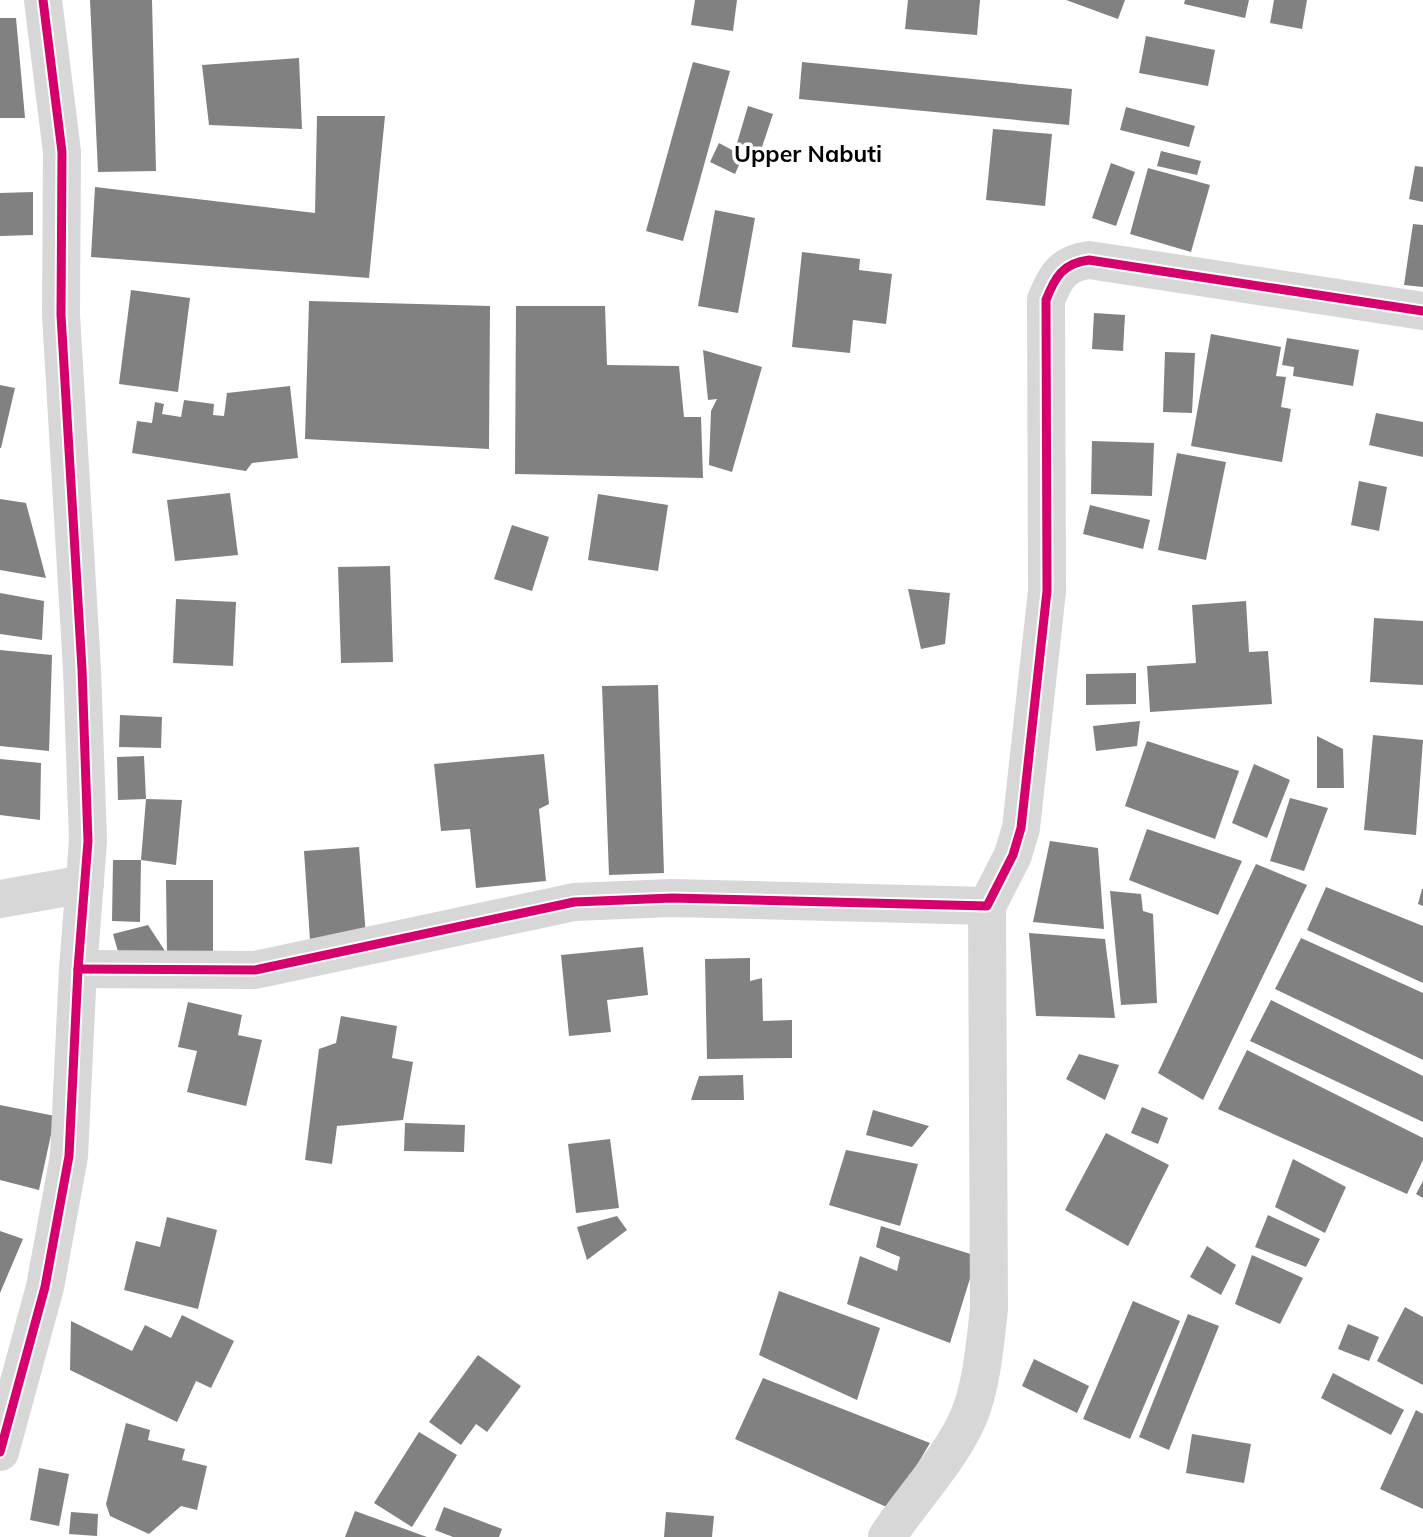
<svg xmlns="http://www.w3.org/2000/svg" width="1423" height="1537" font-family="Mulish,sans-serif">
<rect width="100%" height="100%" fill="#fff"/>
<!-- building -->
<g fill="#818181">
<polygon points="90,0 152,0 156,171 98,172"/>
<polygon points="695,0 737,0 733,31 691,25"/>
<polygon points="908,0 980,0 977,35 905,29"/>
<polygon points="1066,0 1125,0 1118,19"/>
<polygon points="1185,0 1249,0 1245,18 1184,4"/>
<polygon points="1274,0 1307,0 1302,29 1270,23"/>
<polygon points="0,18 16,18 25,118 0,118"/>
<polygon points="1146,36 1215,50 1208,86 1139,73"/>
<polygon points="299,58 302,129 209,125 202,65"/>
<polygon points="693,62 730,71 683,241 646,231"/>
<polygon points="802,62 1072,89 1069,125 799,99"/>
<polygon points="748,106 773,114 761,150 737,143"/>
<polygon points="1126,107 1195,126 1189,147 1120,130"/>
<polygon points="317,116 385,116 369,278 91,257 95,187 315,213"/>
<polygon points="993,129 1052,134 1045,206 986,200"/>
<polygon points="719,143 743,156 735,174 710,162"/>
<polygon points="1161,151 1201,161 1197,175 1157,166"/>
<polygon points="1111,163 1135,172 1116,226 1092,218"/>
<polygon points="1415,166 1423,167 1423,202 1409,199"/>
<polygon points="1148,168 1210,185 1191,252 1130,234"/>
<polygon points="33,192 33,235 0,236 0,193"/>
<polygon points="715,210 755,218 738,313 698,306"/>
<polygon points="1413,224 1423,225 1423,287 1404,285"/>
<polygon points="802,252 860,259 859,270 892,274 886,324 853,320 850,353 792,347"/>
<polygon points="131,290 190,298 178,392 119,384"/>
<polygon points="309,301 490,306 489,449 305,439"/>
<polygon points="516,306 605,306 607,365 679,366 684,417 701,417 703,478 515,474"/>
<polygon points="1094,313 1125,315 1123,351 1092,349"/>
<polygon points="1211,334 1281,347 1276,376 1286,377 1281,407 1291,409 1282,462 1191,446"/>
<polygon points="1287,338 1359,350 1353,386 1293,376 1294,367 1282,365"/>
<polygon points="703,350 762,367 732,472 709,465 711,411 717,399 708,400"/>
<polygon points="1165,352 1195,353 1192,413 1163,412"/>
<polygon points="0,385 15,388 1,448 0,448"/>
<polygon points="290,386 298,458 252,463 246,471 132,453 137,421 152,423 155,402 164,404 162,414 181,417 184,400 214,404 213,415 224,416 227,393"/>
<polygon points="1376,413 1423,422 1423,457 1369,445"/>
<polygon points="1092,441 1154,443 1152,496 1091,494"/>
<polygon points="1177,453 1226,462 1206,560 1158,550"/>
<polygon points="1359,481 1387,487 1379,531 1351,525"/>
<polygon points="230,493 238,555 175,561 167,500"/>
<polygon points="598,494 668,505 658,571 588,560"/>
<polygon points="0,499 26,503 46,578 0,570"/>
<polygon points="1090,505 1150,520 1143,549 1083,534"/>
<polygon points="512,525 549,537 532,591 494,579"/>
<polygon points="390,566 393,662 341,663 338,567"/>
<polygon points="908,589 950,593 945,644 921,649"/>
<polygon points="0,593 44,601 42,640 0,634"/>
<polygon points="176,599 236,602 233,666 173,663"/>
<polygon points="1246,601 1249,652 1268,651 1272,704 1150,712 1147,666 1196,663 1192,605"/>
<polygon points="1374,618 1423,621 1423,685 1370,682"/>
<polygon points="0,650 52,655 49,751 0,746"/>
<polygon points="1136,673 1136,704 1086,705 1086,674"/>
<polygon points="658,685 664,873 609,875 602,686"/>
<polygon points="120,715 162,717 161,748 119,747"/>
<polygon points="1140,721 1137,746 1096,751 1093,726"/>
<polygon points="1373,735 1423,740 1416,835 1364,830"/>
<polygon points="1317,736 1343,749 1344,788 1317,788"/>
<polygon points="1147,741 1239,771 1215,839 1125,806"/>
<polygon points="544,754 549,804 539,809 546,881 476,888 470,829 441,831 434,764"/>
<polygon points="144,756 146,799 118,800 117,757"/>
<polygon points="0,759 41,763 40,820 0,815"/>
<polygon points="1254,764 1290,780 1267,838 1232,823"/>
<polygon points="1290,798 1328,808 1304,871 1270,861"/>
<polygon points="146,799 182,800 176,865 141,860 140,922 112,921 113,860 141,860"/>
<polygon points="1147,829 1242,861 1218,915 1129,880"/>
<polygon points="1050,841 1098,848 1104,929 1033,922"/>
<polygon points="359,847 366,936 310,940 304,851"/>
<polygon points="1256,864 1307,885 1203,1100 1158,1073"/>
<polygon points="166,880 213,880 213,955 167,954"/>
<polygon points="1326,887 1423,926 1423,983 1307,930"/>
<polygon points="1422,889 1423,889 1423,906 1418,904"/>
<polygon points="1110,891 1141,894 1143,911 1153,914 1157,1003 1121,1005"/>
<polygon points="148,925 167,954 122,966 113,934"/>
<polygon points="1029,933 1105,939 1115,1018 1036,1016"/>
<polygon points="1301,938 1423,993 1423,1060 1275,989"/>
<polygon points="643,947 648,995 607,1000 611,1032 569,1036 561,955"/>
<polygon points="750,958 750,981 762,978 763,1021 792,1020 792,1058 707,1059 705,959"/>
<polygon points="1271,1000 1423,1076 1423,1122 1250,1041"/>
<polygon points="188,1002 242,1015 238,1035 262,1040 246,1106 187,1092 197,1051 178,1047"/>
<polygon points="341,1016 397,1026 392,1058 413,1062 403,1120 337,1126 332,1164 305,1160 319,1049 336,1043"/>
<polygon points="1247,1050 1423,1138 1423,1160 1407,1194 1218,1109"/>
<polygon points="1079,1054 1119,1065 1105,1100 1066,1079"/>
<polygon points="743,1075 744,1100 691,1100 699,1076"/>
<polygon points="0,1105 55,1116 39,1190 0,1180"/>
<polygon points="1142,1107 1168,1118 1158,1144 1131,1133"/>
<polygon points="873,1110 929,1126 912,1147 866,1135"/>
<polygon points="405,1123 465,1125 464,1152 404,1151"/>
<polygon points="1106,1133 1169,1165 1128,1246 1065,1210"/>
<polygon points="610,1139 619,1208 576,1213 568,1144"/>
<polygon points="846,1150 918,1164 900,1226 829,1205"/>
<polygon points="1293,1159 1346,1187 1325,1233 1275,1207"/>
<polygon points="1423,1181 1423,1198 1416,1194"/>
<polygon points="1268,1215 1320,1239 1306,1267 1255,1247"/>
<polygon points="617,1216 627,1230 587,1260 577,1227"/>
<polygon points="167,1217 217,1230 198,1309 124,1290 136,1241 160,1247"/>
<polygon points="881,1226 977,1256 950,1343 847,1304 860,1256 897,1271 900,1257 876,1247"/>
<polygon points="0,1231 23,1239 0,1293"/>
<polygon points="1207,1246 1236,1265 1221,1295 1190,1277"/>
<polygon points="1252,1255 1303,1278 1280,1324 1235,1304"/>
<polygon points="779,1291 880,1328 857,1400 759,1355"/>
<polygon points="1133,1301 1180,1321 1130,1439 1083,1419"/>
<polygon points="1405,1307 1423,1317 1423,1385 1377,1361"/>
<polygon points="1188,1314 1219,1326 1169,1450 1139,1437"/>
<polygon points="182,1315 234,1341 211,1388 196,1381 177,1422 70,1370 71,1321 132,1351 145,1325 171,1338"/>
<polygon points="1348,1324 1379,1337 1369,1361 1338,1349"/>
<polygon points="478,1355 521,1386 487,1432 476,1424 461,1445 429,1422"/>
<polygon points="1034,1359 1089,1386 1077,1413 1022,1386"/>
<polygon points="1333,1373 1404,1410 1391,1435 1321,1398"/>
<polygon points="763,1378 930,1443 891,1509 735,1439"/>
<polygon points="1416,1410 1423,1414 1423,1509 1380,1489"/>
<polygon points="126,1423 150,1430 148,1440 185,1449 182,1460 207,1466 197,1510 181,1506 149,1534 110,1516 106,1504"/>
<polygon points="419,1432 457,1455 412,1527 374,1503"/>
<polygon points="1192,1434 1251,1444 1244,1483 1186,1473"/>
<polygon points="39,1468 69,1474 59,1526 30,1520"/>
<polygon points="444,1507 502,1529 499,1537 453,1537 435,1530"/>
<polygon points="355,1511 427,1537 345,1537"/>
<polygon points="71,1512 98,1514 97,1536 69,1534"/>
<polygon points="666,1512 714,1516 712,1537 664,1537"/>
</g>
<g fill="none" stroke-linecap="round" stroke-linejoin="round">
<!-- minor -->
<g stroke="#d7d7d7" stroke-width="38">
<polyline points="0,899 85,884"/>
<path d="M78 969 255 970 574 902 672 898 987 906 1013 855 1021 828 1047 591 1046 300C1055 277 1063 263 1089 260L1423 311"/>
<polyline points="0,1452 45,1287 69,1156 78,969 88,841 82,669 61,315 62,152 43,0"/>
<path d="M887 1537C911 1500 952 1457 969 1416 982 1384 985 1343 989 1309L987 906"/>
</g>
<defs>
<g id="cycleway">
<path d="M78 969 255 970 574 902 672 898 987 906 1013 855 1021 828 1047 591 1046 300C1055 277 1063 263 1089 260L1423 311"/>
<polyline points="0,1452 45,1287 69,1156 78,969 88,841 82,669 61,315 62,152 43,0"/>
</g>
</defs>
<!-- cycleway casing -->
<use href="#cycleway" stroke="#fff" stroke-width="13"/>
<!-- cycleway -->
<use href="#cycleway" stroke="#d6006c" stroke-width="9"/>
</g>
<g text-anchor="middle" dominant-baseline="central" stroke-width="7" stroke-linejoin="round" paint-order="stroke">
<!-- quarter labels -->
<g font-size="23" font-weight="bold" fill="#000" stroke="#fff">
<text x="808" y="153">Upper Nabuti</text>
</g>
</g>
</svg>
